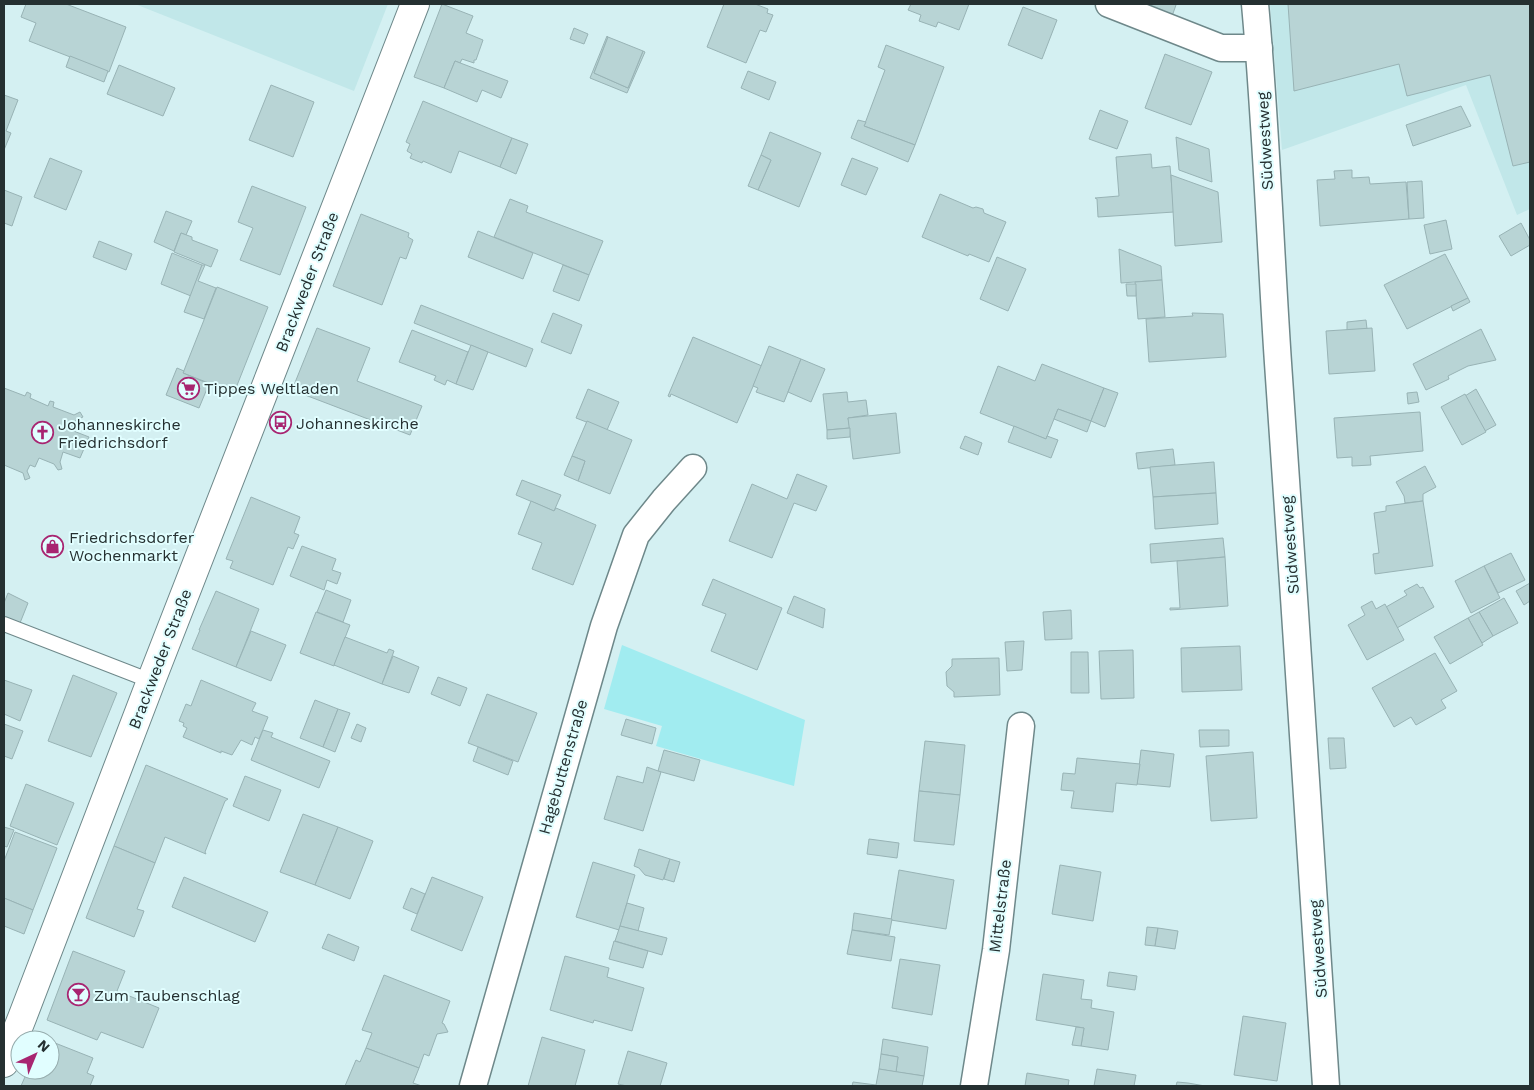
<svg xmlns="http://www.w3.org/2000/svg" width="1534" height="1090" font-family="'Work Sans',sans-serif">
<rect width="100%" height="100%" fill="#d4f0f2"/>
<!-- built -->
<g fill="#c1e7e9">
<polygon points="135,4 388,4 354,91"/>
<polygon points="1270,4 1530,4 1530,209 1517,215 1466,85 1282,150"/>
</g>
<!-- green -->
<polygon fill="#a1ecf0" points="622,645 805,720 794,786 656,746 662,726 604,709"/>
<!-- building -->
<g fill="#b8d4d5" stroke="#98b3b5">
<polygon points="26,4 66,4 126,27 109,72 29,41 36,23 21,17"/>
<polygon points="442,4 473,16 466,33 483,40 476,60 474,60 474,63 462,59 460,63 455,61 444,88 414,77"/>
<polygon points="724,4 755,4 768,9 767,13 773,15 766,32 760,30 746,63 707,47"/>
<polygon points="911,4 969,4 959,30 938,22 936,27 919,21 921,15 908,10"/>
<polygon points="1144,4 1174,4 1176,5 1171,19"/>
<polygon points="1288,4 1530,4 1530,162 1513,166 1490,75 1407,96 1399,64 1294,91"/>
<polygon points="1023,7 1057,20 1042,59 1008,45"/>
<polygon points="574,28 588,34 584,44 570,39"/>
<polygon points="607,36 608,37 594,73 628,88 643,51 645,52 627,93 590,78"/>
<polygon points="608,37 643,51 628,88 594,73"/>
<polygon points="886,45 944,67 915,145 864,126 885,70 878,67"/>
<polygon points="1165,54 1212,72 1191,125 1145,108"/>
<polygon points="70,56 108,71 104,82 66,67"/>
<polygon points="455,61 508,81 501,98 482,90 477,102 444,88"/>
<polygon points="119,65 175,88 163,116 107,94"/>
<polygon points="748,71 776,82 769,100 741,88"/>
<polygon points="271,85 314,102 293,157 249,140"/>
<polygon points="4,95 18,100 6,131 11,133 4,150"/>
<polygon points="423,101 512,138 500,167 459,151 451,173 423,161 422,163 410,158 412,154 407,151 410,144 406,142"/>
<polygon points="1461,106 1471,126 1413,146 1406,125"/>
<polygon points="1100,110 1128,121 1117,149 1089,139"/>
<polygon points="858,120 866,122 864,126 915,145 908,162 851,138"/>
<polygon points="770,132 821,153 799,207 758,190 771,160 761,155"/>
<polygon points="1176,137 1209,149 1212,182 1179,170"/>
<polygon points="512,138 528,144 516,174 500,167"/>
<polygon points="1151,154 1152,168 1170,166 1174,212 1098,217 1097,199 1095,198 1119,196 1116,157"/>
<polygon points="761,155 771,160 758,190 748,186"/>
<polygon points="50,158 82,171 66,210 34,197"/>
<polygon points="852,158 878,168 866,195 841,185"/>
<polygon points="1352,170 1352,178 1369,177 1370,184 1406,182 1409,219 1320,226 1317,180 1335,179 1334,171"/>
<polygon points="1171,175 1218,192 1222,242 1175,246"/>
<polygon points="1422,181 1424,218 1409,219 1407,182"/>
<polygon points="252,186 306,207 280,275 240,260 253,228 238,222"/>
<polygon points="4,190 22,197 12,226 4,223"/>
<polygon points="940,194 973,208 976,207 983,209 984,213 1006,222 989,262 969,254 968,256 922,237"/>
<polygon points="510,199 528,206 526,212 603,241 589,275 494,237"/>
<polygon points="166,211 192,221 186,235 181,233 174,251 154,242"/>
<polygon points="361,214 409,233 408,237 413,240 406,259 400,257 382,305 333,286"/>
<polygon points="1446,220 1452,249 1430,254 1424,225"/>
<polygon points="1521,223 1530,240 1530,245 1511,256 1499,236"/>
<polygon points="478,231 533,253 523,279 468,257"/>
<polygon points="181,233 192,237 192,240 218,250 211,267 174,252"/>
<polygon points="99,241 132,254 126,270 93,257"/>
<polygon points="1119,249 1161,266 1162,280 1121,283"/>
<polygon points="172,253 202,265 191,296 161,284"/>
<polygon points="1445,254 1468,298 1407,329 1384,285"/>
<polygon points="997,257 1026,269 1008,311 980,299"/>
<polygon points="202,265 205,265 198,281 216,288 204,319 184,312"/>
<polygon points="563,265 589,275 579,301 553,291"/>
<polygon points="1162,280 1165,317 1138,319 1135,282"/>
<polygon points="1126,284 1136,284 1136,296 1127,296"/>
<polygon points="217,287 268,307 234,393 183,373"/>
<polygon points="1468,298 1470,302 1453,311 1451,306"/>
<polygon points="421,305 533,349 526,367 414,323"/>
<polygon points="553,313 582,325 571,354 541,342"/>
<polygon points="1192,313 1223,314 1226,357 1149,362 1146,319 1193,316"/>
<polygon points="1366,320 1367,329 1347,330 1347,322"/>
<polygon points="317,328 370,348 357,381 422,406 410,435 292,390"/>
<polygon points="1372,328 1375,371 1329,374 1326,331"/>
<polygon points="1481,329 1496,360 1468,366 1448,376 1449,379 1426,390 1413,364"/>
<polygon points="412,330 468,352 456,384 447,380 445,385 434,380 436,376 399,362"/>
<polygon points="693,337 762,366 737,423 671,394 670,397 668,396"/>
<polygon points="471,345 488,352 473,390 456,384"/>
<polygon points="769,346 801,359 784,402 756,392 758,388 753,386"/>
<polygon points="801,359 825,369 811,402 788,392"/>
<polygon points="1042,364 1104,388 1091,421 1058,409 1046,439 980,413 998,366 1035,381"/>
<polygon points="177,368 184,371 183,373 209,384 199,408 166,395"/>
<polygon points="4,388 25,396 27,392 31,394 30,398 48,406 50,401 54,402 53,407 74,415 80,412 83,417 76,420 71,430 89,437 80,458 63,452 60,462 62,469 58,470 54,464 39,458 35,467 30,465 27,471 30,478 25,480 23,473 4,465"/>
<polygon points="1104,388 1118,393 1105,427 1091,421"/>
<polygon points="588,389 619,402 607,430 576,418"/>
<polygon points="1476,389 1496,425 1485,431 1465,396"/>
<polygon points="847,392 848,402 866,400 868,415 848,418 850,428 827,430 823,394"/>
<polygon points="1417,392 1419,402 1408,404 1407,393"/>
<polygon points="1465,394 1486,432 1462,445 1441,407"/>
<polygon points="1058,409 1091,421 1087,432 1054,419"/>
<polygon points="1420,412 1423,451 1370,456 1371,465 1352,466 1352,457 1337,458 1334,418"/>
<polygon points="896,413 900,453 853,459 848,418"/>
<polygon points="587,421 632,440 610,494 578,481 585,461 572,456"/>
<polygon points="1014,426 1046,439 1047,436 1058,440 1051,458 1008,442"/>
<polygon points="850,428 850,437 827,439 827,430"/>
<polygon points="965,436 982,443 978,455 960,448"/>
<polygon points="1173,449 1175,465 1138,469 1136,453"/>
<polygon points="572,456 585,461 578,481 564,475"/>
<polygon points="1214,462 1216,493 1153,497 1150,467"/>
<polygon points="1425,466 1436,487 1423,494 1423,501 1405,503 1404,496 1396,482"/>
<polygon points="797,474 827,486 816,511 794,503 772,558 729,541 752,484 787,499"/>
<polygon points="522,480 561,495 554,511 516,495"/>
<polygon points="1216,493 1218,524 1155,529 1153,497"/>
<polygon points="251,497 300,517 294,533 299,535 293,549 288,547 273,585 230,568 233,561 226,559"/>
<polygon points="531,501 554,511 556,508 596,525 573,585 532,569 542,543 518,534"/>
<polygon points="1423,501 1433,566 1375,574 1373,554 1379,553 1374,513 1386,511 1386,506"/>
<polygon points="1223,538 1225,557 1151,563 1150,544"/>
<polygon points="302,546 336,559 332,570 341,573 337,584 327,580 324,590 290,576"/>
<polygon points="1511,553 1525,580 1498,593 1484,566"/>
<polygon points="1225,557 1228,606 1170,610 1170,608 1180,608 1177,561"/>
<polygon points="1484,566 1500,598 1471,613 1455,581"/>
<polygon points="713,579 782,608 757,670 711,651 726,614 702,605"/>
<polygon points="1530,583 1530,601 1524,605 1516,591"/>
<polygon points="1417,584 1420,588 1423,587 1434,607 1397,628 1386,607 1407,595 1404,591"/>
<polygon points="326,590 351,600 343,622 317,612"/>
<polygon points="216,591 259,609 236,667 192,649 200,630 199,630"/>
<polygon points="8,593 28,603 20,623 4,616 4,603"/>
<polygon points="794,596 825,609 823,628 787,613"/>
<polygon points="1504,598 1518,623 1493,636 1479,612"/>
<polygon points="1372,601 1376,609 1385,604 1404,640 1367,660 1348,625 1365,615 1361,607"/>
<polygon points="1071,610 1072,639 1045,640 1043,612"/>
<polygon points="316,612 350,625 334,666 300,653"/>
<polygon points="1479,612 1493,636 1482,643 1468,618"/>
<polygon points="1468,618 1483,645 1450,664 1434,637"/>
<polygon points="251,631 286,645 271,681 236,667"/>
<polygon points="345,637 387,653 389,649 394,651 382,684 334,665"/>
<polygon points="1024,641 1022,670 1007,671 1005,642"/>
<polygon points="1240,646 1242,690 1182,692 1181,648"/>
<polygon points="1133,650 1134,698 1101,699 1099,651"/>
<polygon points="1071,652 1088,652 1089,693 1071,693"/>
<polygon points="1435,653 1457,691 1441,700 1446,708 1416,725 1411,717 1394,727 1372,688"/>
<polygon points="393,656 419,667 409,693 382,684"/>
<polygon points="999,658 1000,695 954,697 954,692 947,686 946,672 952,666 952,659"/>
<polygon points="73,675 117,693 91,757 48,741"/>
<polygon points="438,677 467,688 460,706 431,694"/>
<polygon points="4,680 32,690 20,721 4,714"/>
<polygon points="201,680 256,703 252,711 268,717 259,739 255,737 252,745 241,740 232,755 221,751 221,753 183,737 187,728 183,726 184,723 179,721 186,704 191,706"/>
<polygon points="487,694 537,713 518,762 468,743"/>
<polygon points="315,700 338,709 323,747 300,738"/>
<polygon points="338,709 350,713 335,752 323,747"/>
<polygon points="626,719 656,728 652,744 621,735"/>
<polygon points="4,724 23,731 12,759 4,756"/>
<polygon points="357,724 366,728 361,742 351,738"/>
<polygon points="263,730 273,733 271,737 330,761 319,788 251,760"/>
<polygon points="1199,730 1229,730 1229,746 1200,747"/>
<polygon points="1328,738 1344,738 1346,768 1330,769"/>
<polygon points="925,741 965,745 960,795 919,791"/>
<polygon points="478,747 513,761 508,775 473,761"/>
<polygon points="664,750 700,760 694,781 658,771"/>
<polygon points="1141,750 1174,754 1170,787 1137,784"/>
<polygon points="1253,752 1257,818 1211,821 1206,756"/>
<polygon points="1077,758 1140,764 1137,785 1116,783 1113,812 1071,808 1074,791 1061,790 1063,773 1075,774"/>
<polygon points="146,765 228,799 225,801 205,852 206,854 165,837 155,863 114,846"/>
<polygon points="647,767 661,772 643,831 604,819 617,776 643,783"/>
<polygon points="245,776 281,790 269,821 233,806"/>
<polygon points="26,784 74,803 57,845 10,826"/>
<polygon points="919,791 960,795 954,845 914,841"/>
<polygon points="303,814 338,827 315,885 280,872"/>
<polygon points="4,827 14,830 7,847 4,846"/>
<polygon points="338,827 373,841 350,899 315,885"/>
<polygon points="15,832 57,848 33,910 4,898 4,861"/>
<polygon points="869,839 899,843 897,858 867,854"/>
<polygon points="114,846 155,863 137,909 144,911 134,937 86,918"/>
<polygon points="639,849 670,859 663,880 645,875 639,868 634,866"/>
<polygon points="670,859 680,862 674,882 664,879"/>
<polygon points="593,862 635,875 619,930 576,917"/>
<polygon points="1060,865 1101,872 1093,921 1052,914"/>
<polygon points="899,870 954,880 946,929 891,920"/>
<polygon points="184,877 268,912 255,942 172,907"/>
<polygon points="432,877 483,897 462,951 411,930"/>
<polygon points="411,888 425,894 417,914 403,908"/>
<polygon points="4,898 33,910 24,934 4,926"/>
<polygon points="627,903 644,908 638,931 620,926"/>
<polygon points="854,913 892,919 889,935 852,930"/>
<polygon points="620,926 667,938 662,955 615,941"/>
<polygon points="1147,927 1158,928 1155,946 1145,945"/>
<polygon points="1158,928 1178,931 1175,949 1155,946"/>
<polygon points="852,930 895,937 891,961 847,954"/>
<polygon points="328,934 359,947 354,961 322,948"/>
<polygon points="614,941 648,951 643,968 609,959"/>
<polygon points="73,951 125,971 117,991 159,1008 143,1048 101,1032 97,1040 47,1020"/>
<polygon points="565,956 609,968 607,977 644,988 632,1031 594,1020 593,1023 550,1010"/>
<polygon points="900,959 940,965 932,1015 892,1008"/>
<polygon points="1109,972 1137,976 1135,990 1107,986"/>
<polygon points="1043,974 1084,980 1081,999 1092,1000 1091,1008 1114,1012 1108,1050 1081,1046 1084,1028 1036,1020"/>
<polygon points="384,975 450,1001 442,1023 444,1024 448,1032 437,1034 429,1056 424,1054 419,1068 366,1048 372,1033 362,1030"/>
<polygon points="1243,1016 1286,1023 1277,1081 1234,1075"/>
<polygon points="1076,1027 1084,1028 1081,1046 1072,1045"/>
<polygon points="542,1037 585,1050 575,1086 528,1086"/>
<polygon points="883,1039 928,1047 924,1076 896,1072 898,1057 881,1054"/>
<polygon points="50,1041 93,1058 87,1073 94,1076 90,1086 21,1086 28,1070 50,1070"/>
<polygon points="366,1048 419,1068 413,1083 422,1086 345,1086 356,1060 360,1062"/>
<polygon points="628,1051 667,1063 660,1086 627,1086 618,1084"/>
<polygon points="881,1054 898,1057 896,1072 879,1069"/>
<polygon points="879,1069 924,1076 922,1086 852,1086 853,1082 876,1085"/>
<polygon points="1097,1069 1136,1075 1134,1086 1094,1086"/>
<polygon points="1027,1073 1069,1080 1068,1086 1025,1086"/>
<polygon points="1177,1082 1188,1083 1205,1086 1176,1086"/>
</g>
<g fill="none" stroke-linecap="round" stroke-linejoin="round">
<defs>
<polyline id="service" points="4,624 151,681"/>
<g id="minor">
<polyline points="1109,4 1221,48 1259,48"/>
<path d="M1255 4C1266 123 1270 243 1278 363 1294 604 1312 845 1326 1086"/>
<polyline points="473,1086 604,626 636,535 664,500 693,468"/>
<polyline points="974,1086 996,950 1021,726"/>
</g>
<polyline id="secondary" points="4,1063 22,1018 151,681 415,4"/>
</defs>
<!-- service casing -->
<use href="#service" stroke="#6e888a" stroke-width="16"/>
<!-- minor casing -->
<use href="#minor" stroke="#6e888a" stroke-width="29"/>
<!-- secondary casing -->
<use href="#secondary" stroke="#6e888a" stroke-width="30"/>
<!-- service -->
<use href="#service" stroke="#fff" stroke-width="14"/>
<!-- minor -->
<use href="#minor" stroke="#fff" stroke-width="26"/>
<!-- secondary -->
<use href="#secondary" stroke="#fff" stroke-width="28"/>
</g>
<!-- icons -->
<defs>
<symbol id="supermarket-ring" viewBox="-11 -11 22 22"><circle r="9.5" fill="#e1feff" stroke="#a82571" stroke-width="1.5"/><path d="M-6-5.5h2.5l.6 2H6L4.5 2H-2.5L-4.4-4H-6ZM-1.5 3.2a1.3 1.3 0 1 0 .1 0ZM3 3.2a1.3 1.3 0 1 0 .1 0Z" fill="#a82571"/></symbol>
<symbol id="bus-ring" viewBox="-11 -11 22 22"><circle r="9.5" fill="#e1feff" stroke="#a82571" stroke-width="1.5"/><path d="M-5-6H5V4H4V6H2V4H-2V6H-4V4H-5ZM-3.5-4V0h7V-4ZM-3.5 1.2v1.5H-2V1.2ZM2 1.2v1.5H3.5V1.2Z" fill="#a82571"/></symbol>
<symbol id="church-ring" viewBox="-11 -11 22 22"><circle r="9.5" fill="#e1feff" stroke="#a82571" stroke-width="1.5"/><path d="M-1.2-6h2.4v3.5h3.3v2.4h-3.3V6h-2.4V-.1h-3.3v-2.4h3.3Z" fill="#a82571"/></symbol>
<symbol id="shop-ring" viewBox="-11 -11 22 22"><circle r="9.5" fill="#e1feff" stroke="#a82571" stroke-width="1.5"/><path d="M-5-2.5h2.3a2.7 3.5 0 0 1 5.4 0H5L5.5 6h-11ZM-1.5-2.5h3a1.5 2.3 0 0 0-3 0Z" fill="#a82571"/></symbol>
<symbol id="bar-ring" viewBox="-11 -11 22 22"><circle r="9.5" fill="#e1feff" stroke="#a82571" stroke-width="1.5"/><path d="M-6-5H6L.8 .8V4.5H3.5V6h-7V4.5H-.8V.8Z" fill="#a82571"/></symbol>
</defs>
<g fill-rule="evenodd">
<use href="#supermarket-ring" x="176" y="376" width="25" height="25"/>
<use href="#bus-ring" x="268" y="410" width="25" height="25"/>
<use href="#church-ring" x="30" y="420" width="25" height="25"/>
<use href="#shop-ring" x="40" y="534" width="25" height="25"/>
<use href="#bar-ring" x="66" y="982" width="25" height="25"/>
</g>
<g text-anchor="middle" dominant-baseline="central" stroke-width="4" stroke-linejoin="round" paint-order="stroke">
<!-- street labels -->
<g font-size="16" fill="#253031" stroke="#e1feff">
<text transform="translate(1265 141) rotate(-93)">Südwestweg</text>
<text transform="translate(307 282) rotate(-69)">Brackweder Straße</text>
<text transform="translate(1290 545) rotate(-94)">Südwestweg</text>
<text transform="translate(160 659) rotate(-69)">Brackweder Straße</text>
<text transform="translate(563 767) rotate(-74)">Hagebuttenstraße</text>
<text transform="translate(1000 906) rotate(-83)">Mittelstraße</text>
<text transform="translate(1318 949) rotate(-94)">Südwestweg</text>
</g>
<!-- poi labels -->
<g font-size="16" fill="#253031" stroke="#e1feff" text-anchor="start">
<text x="204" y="388">Tippes Weltladen</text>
<text x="296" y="423">Johanneskirche</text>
<text x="58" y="424">Johanneskirche<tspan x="58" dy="18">Friedrichsdorf</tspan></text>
<text x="69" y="537">Friedrichsdorfer<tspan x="69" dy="18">Wochenmarkt</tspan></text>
<text x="94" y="995">Zum Taubenschlag</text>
</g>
</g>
<!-- border -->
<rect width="1534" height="1090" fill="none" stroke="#253031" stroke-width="10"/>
<!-- north arrow -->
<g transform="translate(35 1055) rotate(44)"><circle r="24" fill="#e1feff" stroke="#96acad"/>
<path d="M0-4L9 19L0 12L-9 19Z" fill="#a82571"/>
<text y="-8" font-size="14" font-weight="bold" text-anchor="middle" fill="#253031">N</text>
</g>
</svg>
